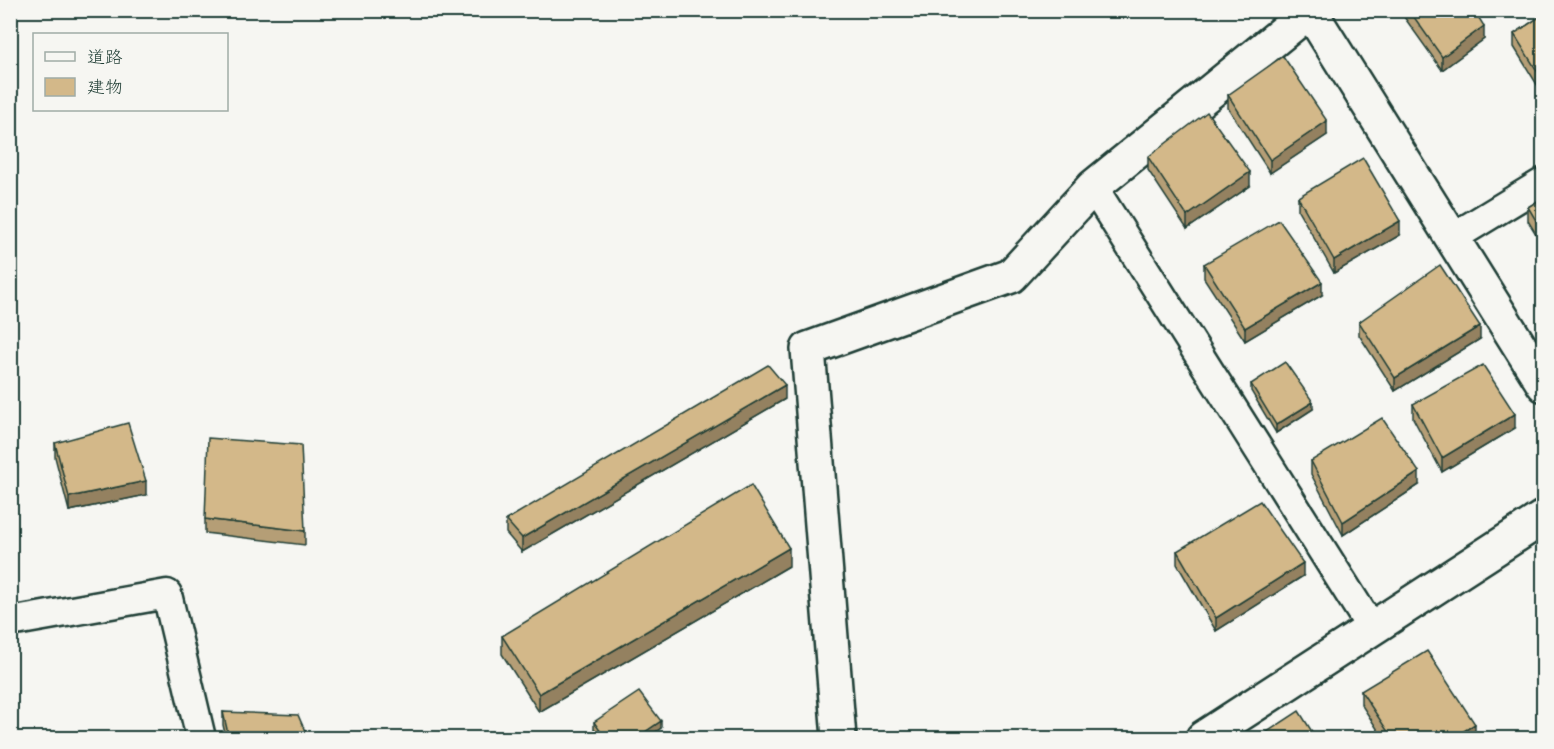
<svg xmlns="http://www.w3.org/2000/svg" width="1554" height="749" font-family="Mynerve,'Klee One',sans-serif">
<rect width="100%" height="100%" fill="#f6f6f2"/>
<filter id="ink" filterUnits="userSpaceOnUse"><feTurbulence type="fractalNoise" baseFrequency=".0167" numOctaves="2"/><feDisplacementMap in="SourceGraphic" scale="12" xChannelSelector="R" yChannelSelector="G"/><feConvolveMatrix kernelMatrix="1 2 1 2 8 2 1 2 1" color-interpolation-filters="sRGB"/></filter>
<g filter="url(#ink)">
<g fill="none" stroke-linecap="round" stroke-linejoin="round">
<defs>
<g id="lane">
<polyline points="1093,187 1372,629"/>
<polyline points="1452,238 1544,182"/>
<polyline points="10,622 167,594 201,738"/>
</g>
<g id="street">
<polyline points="1310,11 1544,385"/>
<polyline points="839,738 808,349 1011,276 1093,187 1311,10"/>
</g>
<polyline id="secondary" points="1203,738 1544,517"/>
</defs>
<!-- lane casing -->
<use href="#lane" stroke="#1f3d34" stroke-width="33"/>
<!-- street casing -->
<use href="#street" stroke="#1f3d34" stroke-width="38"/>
<!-- secondary casing -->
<use href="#secondary" stroke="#1f3d34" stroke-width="38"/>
<!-- lane -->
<use href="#lane" stroke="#f6f6f2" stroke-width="28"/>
<!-- street -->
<use href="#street" stroke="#f6f6f2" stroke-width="33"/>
<!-- secondary -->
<use href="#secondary" stroke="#f6f6f2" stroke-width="33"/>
</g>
<!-- wall -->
<g fill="#b59e76" stroke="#1f3d34" stroke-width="1.5">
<polygon points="1399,10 1474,10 1484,39 1442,70"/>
<polygon points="1544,14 1544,96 1514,47 1514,34"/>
<polygon points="1228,95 1327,135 1270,173 1228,108"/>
<polygon points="1148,157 1250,186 1187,229 1148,170"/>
<polygon points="1298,197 1400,235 1334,273 1298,210"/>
<polygon points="1544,197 1544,247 1528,221 1528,207"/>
<polygon points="1204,264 1322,295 1245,341 1204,278"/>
<polygon points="1359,322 1480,339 1395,391 1359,335"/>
<polygon points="1251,384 1313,409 1276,433 1251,391"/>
<polygon points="785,399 522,552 506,533 506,520"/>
<polygon points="1413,404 1515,428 1442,472 1413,418"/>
<polygon points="55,443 146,495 69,511 55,457"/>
<polygon points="1311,461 1419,485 1343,535 1311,474"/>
<polygon points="205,519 305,531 305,545 205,533"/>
<polygon points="1177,551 1303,576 1216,631 1177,564"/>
<polygon points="789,566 539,712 502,654 502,636"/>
<polygon points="1361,691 1475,738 1383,738 1361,704"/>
<polygon points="223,712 308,738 226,738 223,725"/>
<polygon points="594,722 661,728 647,738 600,738 594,729"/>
</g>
<!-- shaded-wall -->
<g fill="#948160" stroke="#1f3d34" stroke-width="1.5">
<polygon points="1484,26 1484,39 1442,70 1442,57"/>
<polygon points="1327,121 1327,135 1270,173 1270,160"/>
<polygon points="1250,172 1250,186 1187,229 1187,216"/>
<polygon points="1400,221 1400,235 1334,273 1334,260"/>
<polygon points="1322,282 1322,295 1245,341 1245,328"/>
<polygon points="1480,326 1480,339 1395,391 1395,378"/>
<polygon points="785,385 785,399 522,552 522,538"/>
<polygon points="1313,402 1313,409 1276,433 1276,425"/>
<polygon points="1515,414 1515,428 1442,472 1442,458"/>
<polygon points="1419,472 1419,485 1343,535 1343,522"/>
<polygon points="146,481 146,495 69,511 69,497"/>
<polygon points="789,548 789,566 539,712 539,694"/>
<polygon points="1303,563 1303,576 1216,631 1216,618"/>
<polygon points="661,721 661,728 647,738 636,738"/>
<polygon points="1475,724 1475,738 1453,738"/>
</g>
<!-- building -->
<g fill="#d3b889" stroke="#1f3d34" stroke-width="1.5">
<polygon points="1409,10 1474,10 1484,26 1442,57"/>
<polygon points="1544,14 1544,82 1514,34"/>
<polygon points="1283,56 1327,121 1270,160 1228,95"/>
<polygon points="1207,112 1250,172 1187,216 1148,157"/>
<polygon points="1363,158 1400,221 1334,260 1298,197"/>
<polygon points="1544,197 1544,234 1528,207"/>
<polygon points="1279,220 1322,282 1245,328 1204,264"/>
<polygon points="1440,265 1480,326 1395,378 1359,322"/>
<polygon points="1285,362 1313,402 1276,425 1251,384"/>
<polygon points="768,365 785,385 522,538 506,520"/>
<polygon points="1483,365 1515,414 1442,458 1413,404"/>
<polygon points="1382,418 1419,472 1343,522 1311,461"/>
<polygon points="128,423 146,481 69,497 55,443"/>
<polygon points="208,438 301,445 305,531 205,519"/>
<polygon points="751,485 789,548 539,694 502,636"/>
<polygon points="1260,501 1303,563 1216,618 1177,551"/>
<polygon points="1427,651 1475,724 1453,738 1392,738 1361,691"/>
<polygon points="639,692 661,721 636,738 605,738 594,722"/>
<polygon points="1299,711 1316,738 1258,738"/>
<polygon points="223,712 298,715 308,738 229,738"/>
</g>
</g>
<!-- margin -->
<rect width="1554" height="749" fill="none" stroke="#f6f6f2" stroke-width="36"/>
<rect x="18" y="18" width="1518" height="713" fill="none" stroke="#1f3d34" stroke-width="2" filter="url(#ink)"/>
<!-- legend -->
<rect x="33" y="33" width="195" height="78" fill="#f6f6f2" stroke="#a0aca6" stroke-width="1.5"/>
<rect x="45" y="52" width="30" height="9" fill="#f6f6f2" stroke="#a0aca6" stroke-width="1.5"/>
<text x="87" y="63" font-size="18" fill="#1f3d34">道路</text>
<rect x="45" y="78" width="30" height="18" fill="#d3b889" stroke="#a0aca6" stroke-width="1.5"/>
<text x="87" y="93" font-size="18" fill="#1f3d34">建物</text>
</svg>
